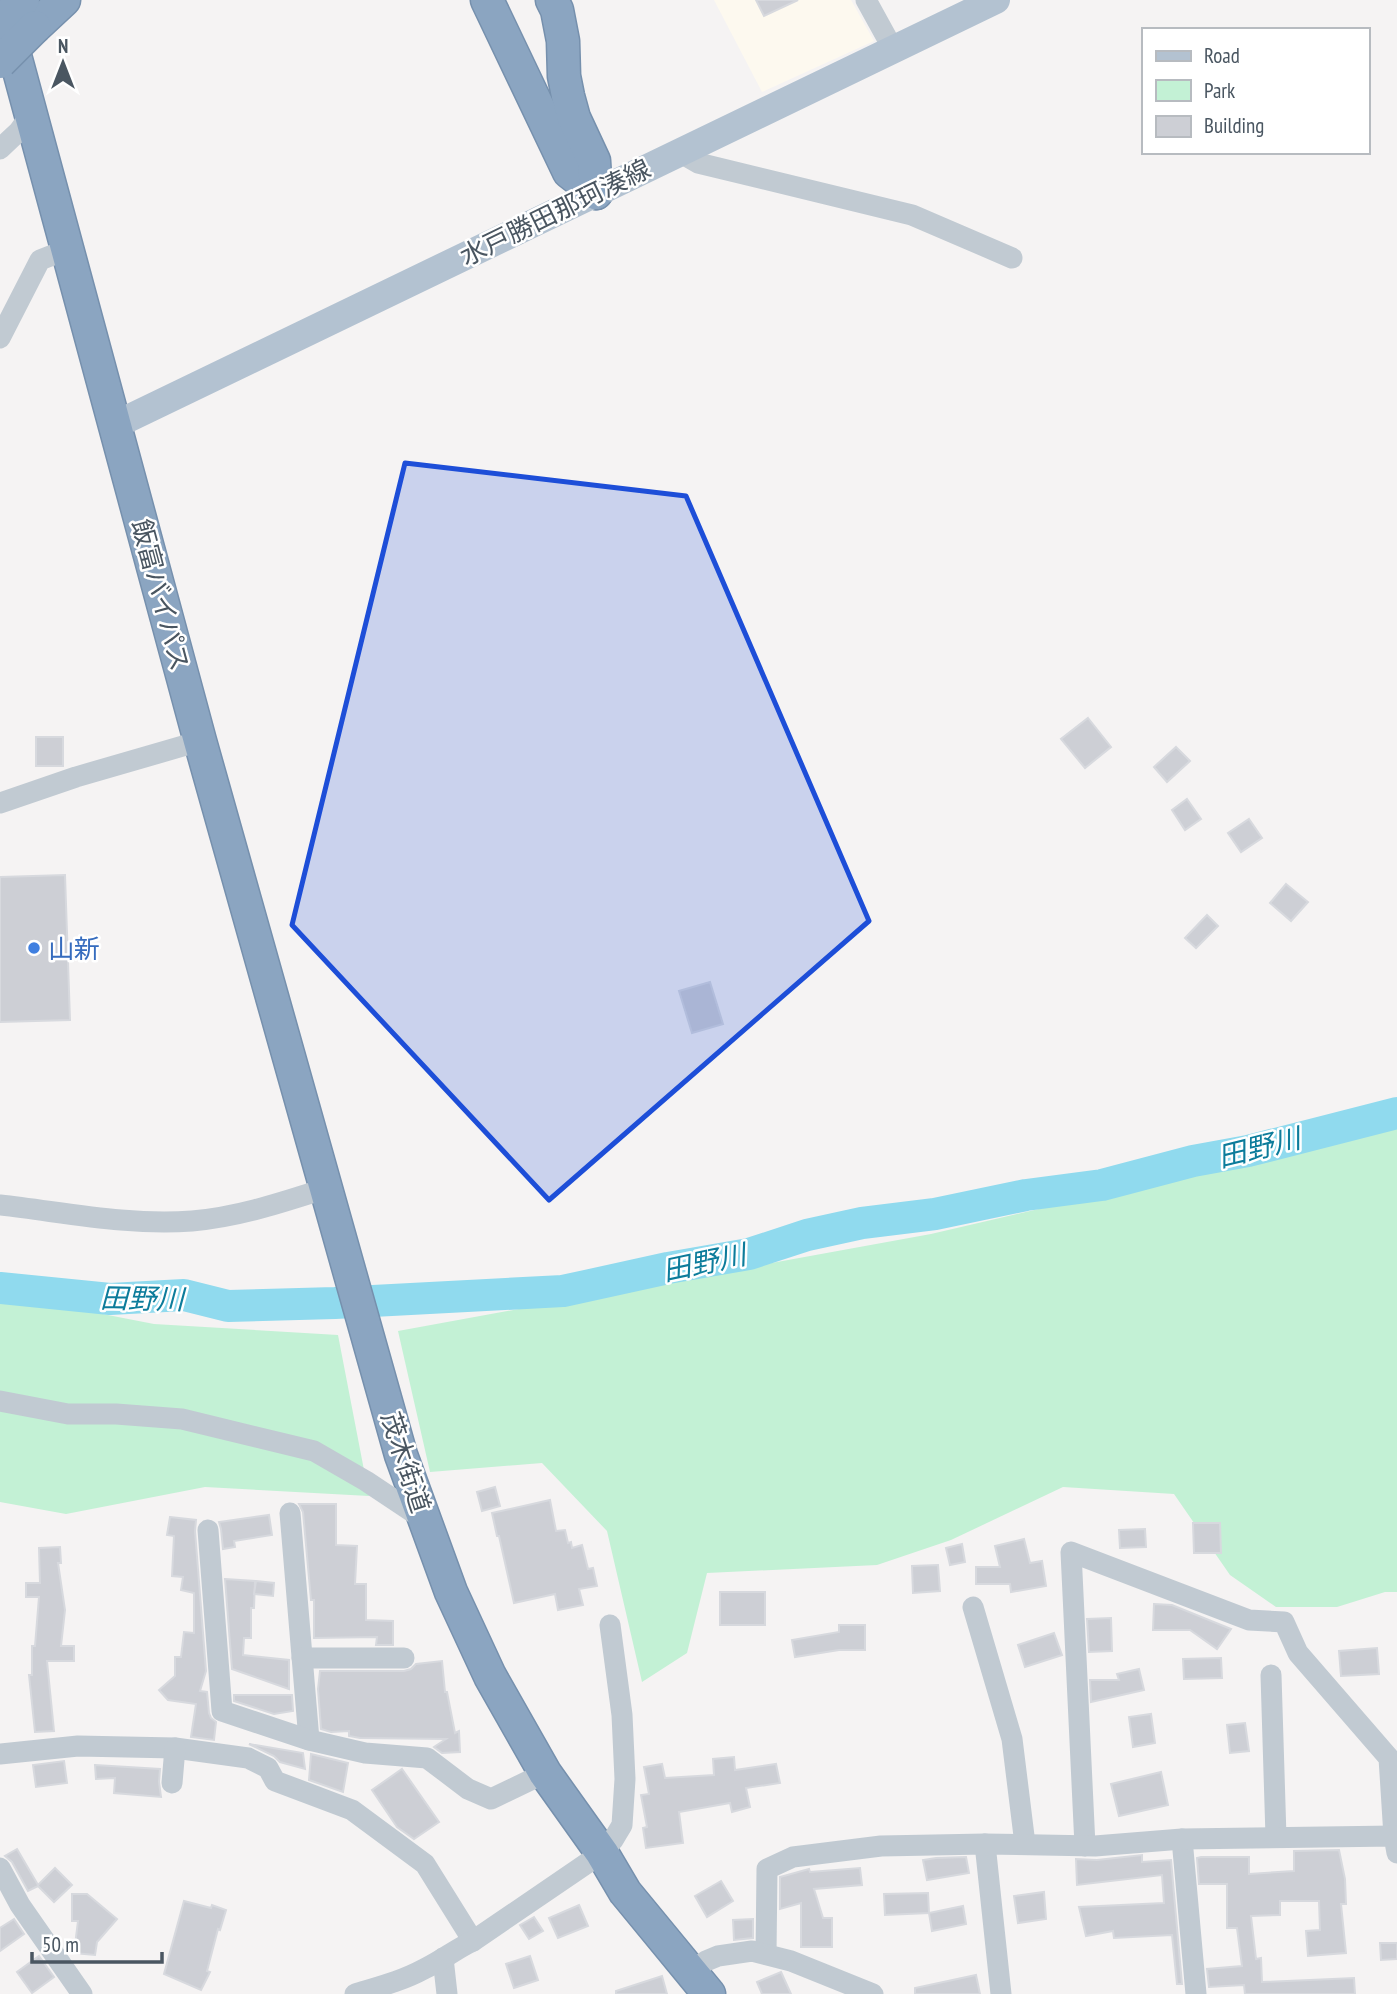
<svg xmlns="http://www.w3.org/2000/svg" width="1397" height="1994" font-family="'PT Sans Narrow','Noto Sans JP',sans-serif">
<rect width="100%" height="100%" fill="#f5f3f3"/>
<!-- commercial -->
<polygon fill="#fdf9ef" points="714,0 851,0 874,41 762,92"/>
<!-- green -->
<g fill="#c3f1d5">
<polygon points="1397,1126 1397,1592 1385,1592 1337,1607 1276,1607 1230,1575 1174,1494 1063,1487 951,1540 877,1565 707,1573 687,1653 642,1682 607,1531 542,1463 430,1472 398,1331 931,1234"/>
<polygon points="0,1294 154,1324 338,1335 369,1496 205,1487 66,1514 0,1502"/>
</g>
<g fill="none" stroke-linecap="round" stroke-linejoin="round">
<!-- river -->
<polyline stroke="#90daee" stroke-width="32" points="0,1288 110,1299 184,1295 228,1306 335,1303 563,1291 668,1268 749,1254 807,1235 862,1223 935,1214 1026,1195 1102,1185 1193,1161 1248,1151 1397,1113"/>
</g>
<!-- building -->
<g fill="#cdcfd5" stroke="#d7d9de" stroke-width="2">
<polygon points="756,0 798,0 764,16"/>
<polygon points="1088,718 1111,747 1085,768 1061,739"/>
<rect x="36" y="737" width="27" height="29"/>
<polygon points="1176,747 1190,761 1167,782 1154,767"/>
<polygon points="1187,799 1201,819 1185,830 1172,810"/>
<polygon points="1249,819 1262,838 1241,852 1228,833"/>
<polygon points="65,875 70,1020 0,1022 0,877"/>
<polygon points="1286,884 1308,902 1291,921 1270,903"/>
<polygon points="1207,915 1218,926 1196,948 1185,938"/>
<polygon points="710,982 723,1024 692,1033 679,991"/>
<polygon points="495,1487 500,1506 482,1511 477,1492"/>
<polygon points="550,1500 556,1531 565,1530 568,1543 571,1542 572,1548 582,1545 588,1569 593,1568 597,1586 579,1589 583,1605 558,1610 555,1594 514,1603 499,1536 497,1536 492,1513"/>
<polygon points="299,1504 336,1504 336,1545 357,1546 355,1584 366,1584 366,1620 393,1621 393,1645 376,1645 377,1637 314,1638 314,1600 311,1600 303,1512"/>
<polygon points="269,1515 272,1535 234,1541 235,1547 223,1549 221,1529 219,1522"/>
<polygon points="170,1517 196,1520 195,1531 206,1671 200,1691 207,1692 209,1713 211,1718 216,1722 214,1740 191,1737 196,1704 168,1700 159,1690 175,1676 175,1657 181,1657 184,1632 194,1633 194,1593 181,1590 183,1577 172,1576 174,1536 167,1535"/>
<polygon points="1193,1523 1220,1523 1221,1553 1194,1553"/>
<polygon points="1145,1529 1146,1547 1120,1548 1119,1530"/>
<polygon points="1024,1539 1030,1563 1042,1561 1046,1586 1011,1592 1010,1584 976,1584 976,1567 1000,1567 995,1546"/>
<polygon points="962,1544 965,1562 950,1565 946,1548"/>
<polygon points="60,1547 61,1563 58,1563 65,1610 61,1646 74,1646 74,1661 47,1661 54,1731 35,1732 29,1675 32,1675 32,1646 35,1646 39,1597 26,1597 26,1583 40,1583 39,1548"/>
<polygon points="938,1565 940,1591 913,1593 912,1566"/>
<polygon points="225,1579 255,1581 254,1608 251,1608 251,1638 244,1638 243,1655 289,1660 289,1689 232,1669"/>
<polygon points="256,1581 274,1583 273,1596 254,1594"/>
<rect x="720" y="1592" width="45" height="33"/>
<polygon points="1154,1604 1172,1605 1231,1629 1217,1649 1190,1630 1153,1630"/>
<polygon points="1111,1618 1112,1651 1089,1652 1087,1619"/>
<polygon points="839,1625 865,1625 865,1650 839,1650 795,1657 792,1640 839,1632"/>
<polygon points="1054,1633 1062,1655 1025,1667 1018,1645"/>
<polygon points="1377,1648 1379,1674 1341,1676 1339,1651"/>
<polygon points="1221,1658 1222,1678 1184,1679 1183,1659"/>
<polygon points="442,1661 445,1692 447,1692 455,1733 459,1731 460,1752 442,1753 434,1747 446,1739 360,1738 349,1736 349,1731 331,1732 321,1729 318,1689 320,1671 404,1671 411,1669 416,1664"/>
<polygon points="1139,1669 1144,1690 1091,1702 1090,1680 1119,1680 1117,1674"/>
<polygon points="234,1695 292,1695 293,1711 274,1714 234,1701"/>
<polygon points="1151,1714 1155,1743 1133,1747 1129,1717"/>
<polygon points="1245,1723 1249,1751 1230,1753 1227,1725"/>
<polygon points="249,1744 303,1753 305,1769 280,1762 274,1756"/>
<polygon points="311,1754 348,1763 343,1792 309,1780"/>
<polygon points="734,1757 735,1770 776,1764 780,1783 746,1788 750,1807 732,1812 730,1803 679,1812 683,1843 646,1848 643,1828 647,1827 641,1795 649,1794 644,1767 662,1764 665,1778 714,1775 713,1759"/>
<polygon points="64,1761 67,1783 36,1787 33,1765"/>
<polygon points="95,1765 160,1769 159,1782 161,1797 114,1793 115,1778 96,1779"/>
<polygon points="402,1769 439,1822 414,1839 397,1827 372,1790"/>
<polygon points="1161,1772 1168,1805 1119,1816 1111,1784"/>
<polygon points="17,1849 38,1885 55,1868 72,1885 54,1902 38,1886 28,1891 12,1862 5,1856"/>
<polygon points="1339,1850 1345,1879 1346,1904 1341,1904 1346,1953 1308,1956 1306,1931 1320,1930 1319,1901 1280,1901 1280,1915 1251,1916 1256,1959 1261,1958 1262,1982 1354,1978 1355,1994 1245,1994 1244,1985 1209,1987 1207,1969 1242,1966 1237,1928 1227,1928 1227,1884 1199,1884 1197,1858 1201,1857 1249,1857 1249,1874 1294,1871 1294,1851"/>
<polygon points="1142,1855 1142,1862 1171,1860 1182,1984 1177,1984 1172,1935 1114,1938 1113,1931 1086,1936 1079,1907 1164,1903 1162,1875 1077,1885 1076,1859 1097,1860"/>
<polygon points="966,1857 969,1873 927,1880 923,1860 936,1858"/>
<polygon points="860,1868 862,1885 814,1889 823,1918 832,1918 832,1947 801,1947 801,1903 780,1909 780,1877 809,1869 810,1872"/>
<polygon points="721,1881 733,1901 707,1917 695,1896"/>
<polygon points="1044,1892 1046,1919 1018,1923 1014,1896"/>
<polygon points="928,1893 929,1913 885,1915 884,1894"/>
<polygon points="72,1894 87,1894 117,1919 97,1942 95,1955 74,1953 78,1921 72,1921"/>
<polygon points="184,1901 211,1908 212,1905 226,1910 220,1930 218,1929 207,1971 210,1972 201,1990 164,1974"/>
<polygon points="579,1905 588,1926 558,1938 549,1918"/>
<polygon points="963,1906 966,1924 932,1931 929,1913"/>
<polygon points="534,1917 543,1931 529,1939 520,1925"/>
<polygon points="14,1919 24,1934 0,1951 0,1928"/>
<polygon points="753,1919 753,1938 734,1940 733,1920"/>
<polygon points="1380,1943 1397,1943 1397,1959 1381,1960"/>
<polygon points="39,1956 54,1977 32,1993 17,1972"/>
<polygon points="530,1956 538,1980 514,1988 506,1964"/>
<polygon points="781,1972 791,1994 762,1994 757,1982"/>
<polygon points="976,1975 980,1994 915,1994 915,1988"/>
<polygon points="662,1976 667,1994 616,1994 616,1991"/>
</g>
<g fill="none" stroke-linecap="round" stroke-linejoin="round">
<defs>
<g id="highway">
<polyline points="0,0 200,741 401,1455 451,1592 490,1676 545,1773 602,1853 625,1892 709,1994"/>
<polyline points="487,0 569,172 596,193"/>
<polyline points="552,0 557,10 563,41 564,76 568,96 574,118 594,161 596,193"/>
<polyline points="35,27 64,0"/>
</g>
</defs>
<!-- highway casing -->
<use href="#highway" stroke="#7690ad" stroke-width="35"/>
<!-- minor -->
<g stroke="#c1cad2" stroke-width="21">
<polyline points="866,0 893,49"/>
<polyline points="0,149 19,131 31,114"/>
<polyline points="679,152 698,163 912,215 1012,258"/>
<polyline points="0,338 40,260 68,249"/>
<polyline points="0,803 76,777 200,741"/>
<path d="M0 1205C63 1212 128 1226 192 1221 239 1217 283 1202 327 1188"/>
<polyline points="0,1401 68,1414 116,1414 182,1419 314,1451 366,1481 423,1519"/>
<polyline points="290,1513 309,1740"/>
<polyline points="208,1530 222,1711 309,1740 365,1753 427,1758 468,1789 491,1799 545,1773"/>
<polyline points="973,1607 1012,1739 1025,1844"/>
<polyline points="302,1658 404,1658"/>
<polyline points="1271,1675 1276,1837"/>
<polyline points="0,1754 78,1746 175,1748 248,1758 268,1768 275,1781 352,1810 425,1864 473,1941"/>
<polyline points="172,1783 175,1748"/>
<polyline points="1182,1839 1196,1994"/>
<polyline points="985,1844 1001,1994"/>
<polyline points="1085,1846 1071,1552 1249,1620 1284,1622 1298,1653 1389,1758 1394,1836"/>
<polyline points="0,1868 20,1905 82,1994"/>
<polyline points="766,1954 767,1869 793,1857 881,1846 985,1844 1095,1846 1182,1839 1394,1836 1397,1853"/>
<polyline points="443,1958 447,1994"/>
<polyline points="691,1972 706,1961 718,1956 752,1951 791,1961 873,1994"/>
<path d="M355 1994C378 1987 402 1981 424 1969 441 1961 456 1949 473 1941L602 1853 613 1840 622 1825 625 1779 622 1715 610 1625"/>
</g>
<!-- major -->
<polyline stroke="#b3c2d1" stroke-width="28" points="115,425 996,0"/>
<!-- highway -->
<use href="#highway" stroke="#8ba5c1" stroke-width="32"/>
<defs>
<g id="highway-bridge">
<polyline points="0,23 23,0"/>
<polyline points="0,62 35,27"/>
</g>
</defs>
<!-- highway-bridge casing -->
<use href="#highway-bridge" stroke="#7690ad" stroke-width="35" stroke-linecap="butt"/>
<!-- highway-bridge -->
<use href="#highway-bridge" stroke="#8ba5c1" stroke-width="32"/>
</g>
<!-- marked area -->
<path fill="#1d4ed8" fill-opacity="0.2" stroke="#1d4ed8" stroke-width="5" stroke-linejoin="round" d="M405 463 686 496 869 921 549 1200 292 925Z"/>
<!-- markers -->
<circle fill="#3f7fe0" stroke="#fff" stroke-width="2.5" cx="34" cy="948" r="7"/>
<g text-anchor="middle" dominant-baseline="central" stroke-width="5" stroke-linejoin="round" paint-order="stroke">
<!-- street labels -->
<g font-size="26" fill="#4a5661" stroke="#fff">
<text transform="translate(555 212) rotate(-26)">水戸勝田那珂湊線</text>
<text transform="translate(161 595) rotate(75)">飯富バイパス</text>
<text transform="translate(406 1462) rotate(72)">茂木街道</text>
</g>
<!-- shop labels -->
<g font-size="26" fill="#366cbe" stroke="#fff" text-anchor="start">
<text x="48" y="948">山新</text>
</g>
<!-- water labels -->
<g font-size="28" font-style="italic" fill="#0c7c9b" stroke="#fff">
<text transform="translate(1259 1147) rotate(-14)">田野川</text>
<text transform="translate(704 1262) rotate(-12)">田野川</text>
<text transform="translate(142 1298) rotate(1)">田野川</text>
</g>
</g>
<!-- legend -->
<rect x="1142" y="28" width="228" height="126" fill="#ffffff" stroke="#b7bbc0" stroke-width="2"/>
<rect x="1156" y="51" width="35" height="10" fill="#b3c2d1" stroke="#b7bbc0" stroke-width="2"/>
<text x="1204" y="63" font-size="21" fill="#4a5661">Road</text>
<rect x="1156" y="80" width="35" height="21" fill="#c3f1d5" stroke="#b7bbc0" stroke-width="2"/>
<text x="1204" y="98" font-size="21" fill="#4a5661">Park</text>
<rect x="1156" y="116" width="35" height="21" fill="#cdcfd5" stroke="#b7bbc0" stroke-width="2"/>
<text x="1204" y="133" font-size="21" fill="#4a5661">Building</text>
<!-- north arrow -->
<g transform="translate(63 63)" stroke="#ffffff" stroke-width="5" paint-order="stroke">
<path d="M0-5L12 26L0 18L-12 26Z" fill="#4a5661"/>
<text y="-10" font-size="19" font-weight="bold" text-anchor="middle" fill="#4a5661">N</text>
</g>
<!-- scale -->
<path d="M32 1952v10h130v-10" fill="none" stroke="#4a5661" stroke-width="3.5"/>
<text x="42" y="1952" font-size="21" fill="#4a5661" stroke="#ffffff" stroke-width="5" paint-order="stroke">50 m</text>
</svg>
